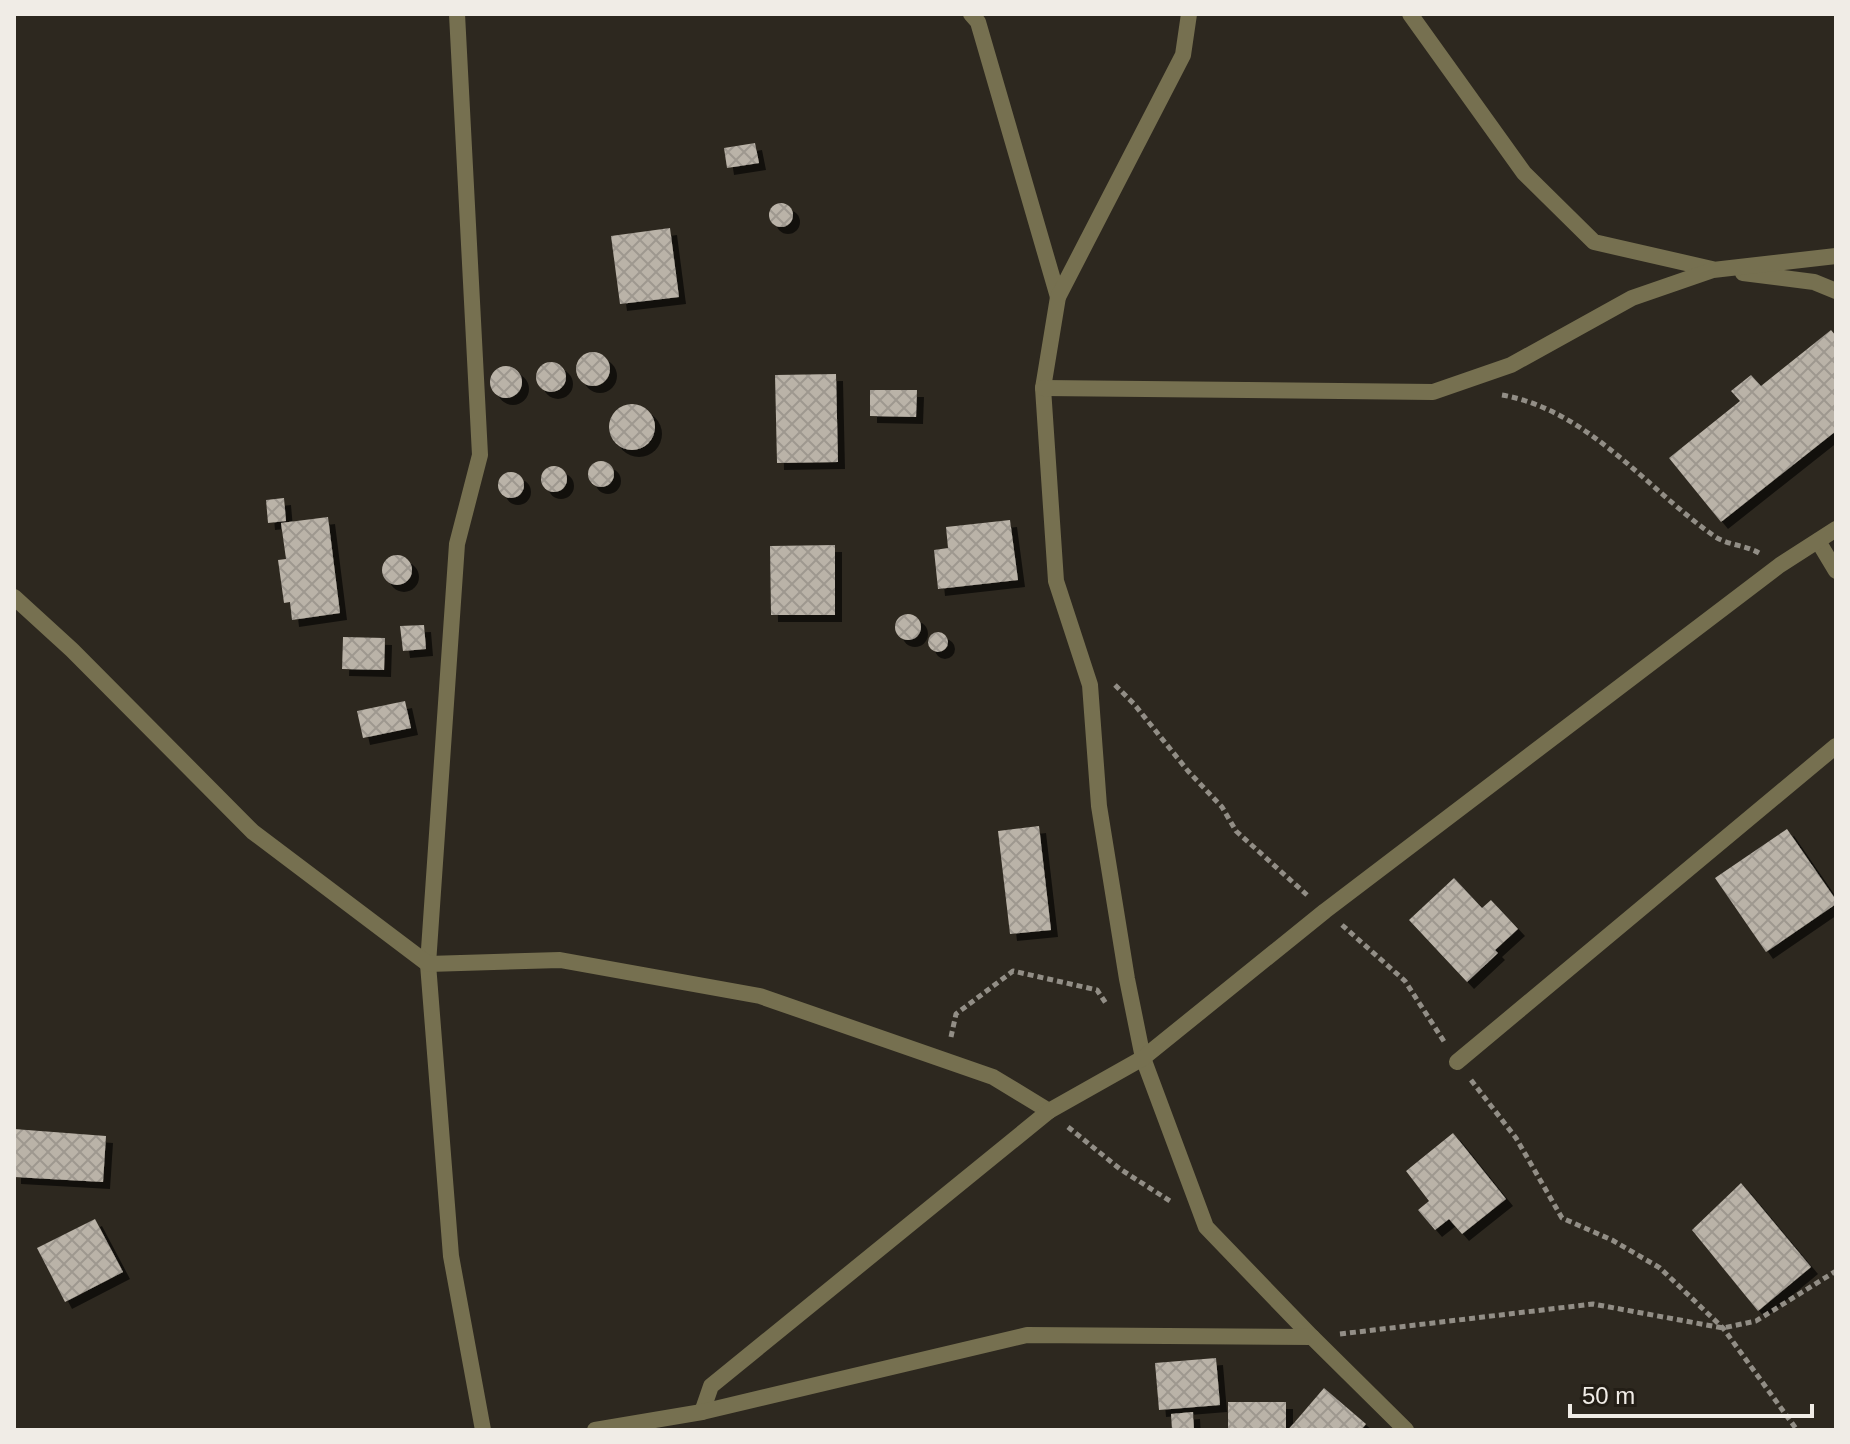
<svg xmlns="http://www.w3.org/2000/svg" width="1850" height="1444" font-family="Arial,sans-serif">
<defs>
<pattern id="building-cross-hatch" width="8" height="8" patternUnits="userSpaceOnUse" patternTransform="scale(2)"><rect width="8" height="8" fill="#bab3a8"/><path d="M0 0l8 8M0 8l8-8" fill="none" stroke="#9e988f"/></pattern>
<filter id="shadow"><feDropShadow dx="7" dy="7" stdDeviation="0" flood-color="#0009"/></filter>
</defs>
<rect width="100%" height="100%" fill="#2d281f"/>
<!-- building -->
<g fill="url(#building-cross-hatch)" filter="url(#shadow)">
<polygon points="755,143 759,163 727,168 724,148"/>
<circle cx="781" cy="215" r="12"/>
<polygon points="670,228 679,297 620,304 611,236"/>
<polygon points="1831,330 1836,336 1836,431 1721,522 1669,458 1740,401 1731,391 1751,375 1761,386"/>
<circle cx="593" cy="369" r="17"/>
<circle cx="551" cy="377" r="15"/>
<circle cx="506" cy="382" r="16"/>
<polygon points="836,374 838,462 777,463 775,375"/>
<polygon points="870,390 917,390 916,417 870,416"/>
<circle cx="632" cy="427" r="23"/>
<circle cx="601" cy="474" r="13"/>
<circle cx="554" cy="479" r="13"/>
<circle cx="511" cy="485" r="13"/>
<polygon points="284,498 286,521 268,523 266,500"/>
<polygon points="328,517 340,613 292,620 290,602 284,603 278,560 286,559 281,523"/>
<polygon points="1010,520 1018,580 938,589 934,550 948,548 946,527"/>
<polygon points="835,545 835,615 771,615 770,546"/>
<circle cx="397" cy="570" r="15"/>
<circle cx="908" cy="627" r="13"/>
<polygon points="424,625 426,649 403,651 400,626"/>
<circle cx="938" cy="642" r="10"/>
<polygon points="343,637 385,638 384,670 342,669"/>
<polygon points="405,701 411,728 363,738 357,711"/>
<polygon points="1039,826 1051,930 1010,934 998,831"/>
<polygon points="1787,829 1836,900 1836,904 1766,952 1715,878"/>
<polygon points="1454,878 1482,908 1491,900 1518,929 1495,950 1498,953 1467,982 1409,920"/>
<polygon points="14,1129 106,1136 103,1182 14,1177"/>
<polygon points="1453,1133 1506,1199 1462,1234 1449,1219 1435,1230 1418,1210 1429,1201 1406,1171"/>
<polygon points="1741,1183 1811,1267 1758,1311 1692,1230"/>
<polygon points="95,1219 123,1272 65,1302 37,1248"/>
<polygon points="1216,1358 1220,1405 1159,1410 1155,1363"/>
<polygon points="1324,1388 1366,1424 1361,1430 1288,1430"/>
<rect x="1228" y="1402" width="58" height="28"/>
<polygon points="1193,1412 1194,1430 1172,1430 1171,1414"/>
</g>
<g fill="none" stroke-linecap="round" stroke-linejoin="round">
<!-- path -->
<g stroke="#928e86" stroke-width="5" stroke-dasharray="6 4" stroke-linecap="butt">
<path d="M1502 395C1588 410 1646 488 1714 536 1727 545 1745 545 1759 553"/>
<polyline points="1115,685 1134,704 1188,771 1222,807 1236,831 1307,895"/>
<polyline points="1342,925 1405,981 1445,1043"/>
<polyline points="951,1037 956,1014 1013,971 1097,990 1107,1005"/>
<polyline points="1471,1080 1516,1138 1562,1218 1612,1240 1660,1268 1723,1328 1797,1430"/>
<polyline points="1068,1127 1120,1169 1170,1201"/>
<polyline points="1340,1334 1593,1304 1723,1328 1756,1321 1836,1271"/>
</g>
<!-- lane -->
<g stroke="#767050" stroke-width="16">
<polyline points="1818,541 1836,571"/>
<polyline points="1457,1062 1836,746"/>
</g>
<!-- street -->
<g stroke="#767050" stroke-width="16">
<polyline points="457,14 480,455 457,544 428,964 451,1256 483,1430"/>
<polyline points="971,14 978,22 1058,297"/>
<polyline points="1189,14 1183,55 1058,297 1043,388 1056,581 1090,685 1099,806 1127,979 1143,1058 1206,1227 1312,1337"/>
<polyline points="1410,14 1524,173 1594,242 1712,269"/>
<polyline points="1743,273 1814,282 1836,291"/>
<polyline points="1043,388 1433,392 1511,365 1632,298 1713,270 1836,256"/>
<polyline points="14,597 72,650 253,832 428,964 560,960 760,996 993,1077 1049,1111"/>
<polyline points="702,1412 711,1386 1049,1111 1143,1058 1325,911 1780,565 1836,529"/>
<polyline points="595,1430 702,1412 1027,1335 1312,1337 1406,1430"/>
</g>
</g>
<!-- border -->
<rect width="1850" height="1444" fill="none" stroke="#f0ece6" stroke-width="32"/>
<!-- scale -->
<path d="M1570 1404v12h242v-12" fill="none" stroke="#f0ece6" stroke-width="4"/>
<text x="1582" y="1404" font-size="24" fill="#f0ece6" stroke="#231e16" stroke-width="6" paint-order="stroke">50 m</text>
</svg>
